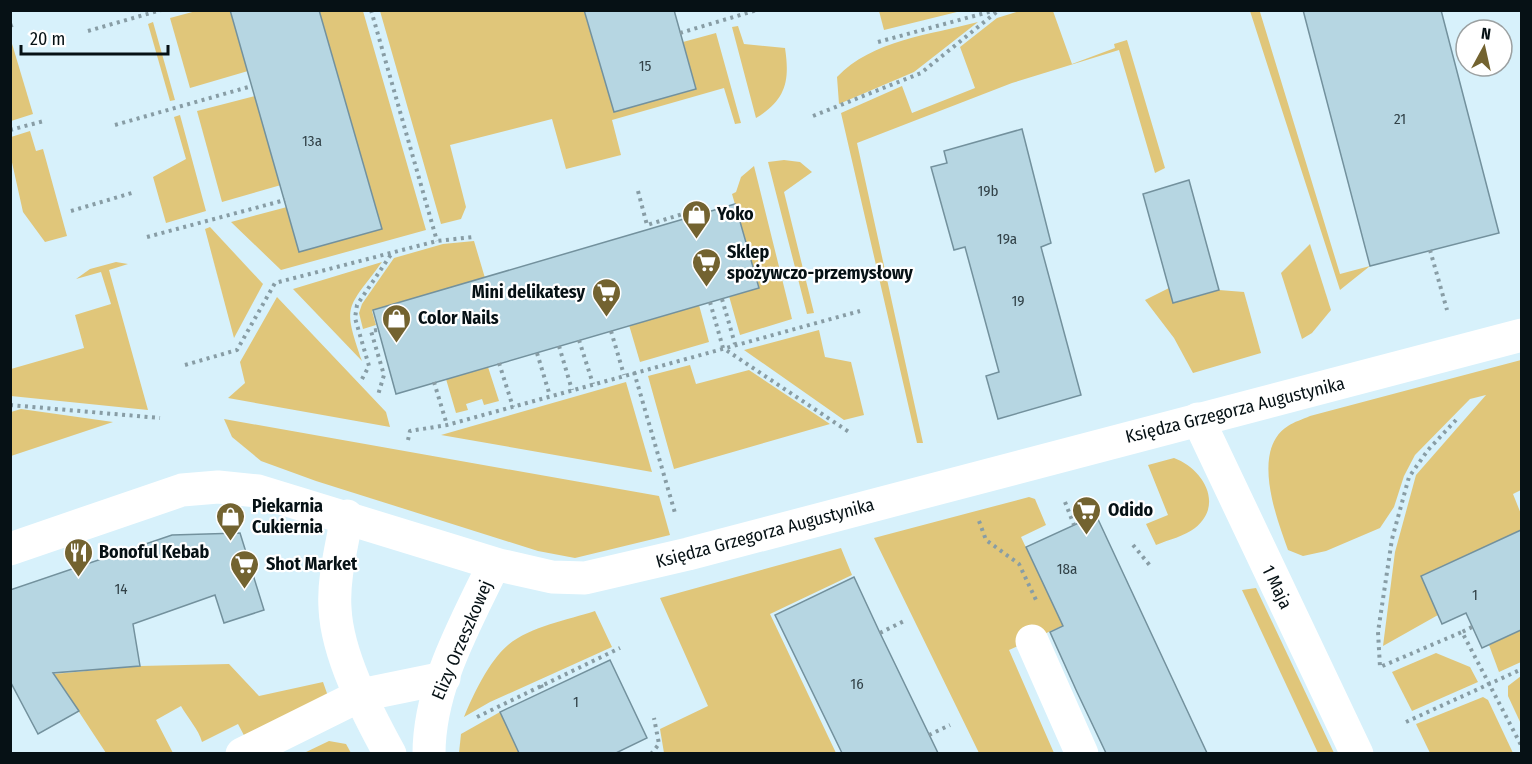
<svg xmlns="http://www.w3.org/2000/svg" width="1532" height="764" font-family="'Fira Sans Condensed',sans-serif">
<rect width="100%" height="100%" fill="#d7f1fb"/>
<!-- green -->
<g fill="#e0c67a">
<polygon points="1023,10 1053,11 1072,64 1115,48 1114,44 1127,40 1165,168 1155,173 1119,50 1012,83 857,143 923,443 917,443 841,113 902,86 912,113 975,88 960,47 997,18"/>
<polygon points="196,11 230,11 248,71 190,88 170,18"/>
<polygon points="319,11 363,11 426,230 281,270 231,222 287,207 382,229"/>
<polygon points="380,11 584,11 614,112 696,89 683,42 716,33 741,123 735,124 724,88 612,120 621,155 566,169 552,119 450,145 466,207 461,219 441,224"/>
<polygon points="879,11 879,10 961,11 884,30"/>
<polygon points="1250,11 1263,11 1260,12 1340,274 1370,266 1340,290"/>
<polygon points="153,22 175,100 170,101 148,24"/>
<path d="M978 22 914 72 839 104 837 77C872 40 930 35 978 22Z"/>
<path d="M738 26 744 44 785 48C790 81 786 100 756 118L732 27Z"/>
<polygon points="10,37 33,114 11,121 10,121"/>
<polygon points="255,96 281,185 222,202 197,111"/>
<polygon points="180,115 206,211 166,223 153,177 186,159 174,117"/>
<polygon points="30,131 36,151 43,149 67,236 45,242 23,212 11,158 11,137"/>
<polygon points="784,160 800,162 812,172 784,192 814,313 807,314 768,162"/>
<polygon points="754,166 792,319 740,335 729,296 759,287 732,194 736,192 741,177"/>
<polygon points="210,227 263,284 234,338 205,229"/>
<polygon points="474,241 485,278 372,311 376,325 363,329 359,313 362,304 394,258 443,244"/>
<polygon points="1310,244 1331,310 1312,333 1302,339 1281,273"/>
<polygon points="116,262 128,264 109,270 148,410 11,396 11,369 84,348 75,315 111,304 101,272 76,279 90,269"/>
<path d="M382 262C347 310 342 303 362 361L293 289Z"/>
<polygon points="1169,288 1174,303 1219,290 1244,292 1261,353 1193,373 1174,338 1145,300"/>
<polygon points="277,297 386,412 390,427 228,398 245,383 240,362"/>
<polygon points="699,305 709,342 640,362 629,325"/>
<polygon points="819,330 825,357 851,362 864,415 844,420 744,350"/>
<path d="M1521 360V490L1513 494 1521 514V530L1421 576 1438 615 1383 646 1395 552 1416 475 1486 395 1470 399 1415 455 1404 476 1394 507 1380 528 1326 551 1303 556 1288 550C1277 519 1250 450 1288 426 1294 422 1303 419 1310 416Z"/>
<polygon points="690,365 696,384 749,370 830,424 674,469 648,376"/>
<polygon points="488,367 499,401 484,405 482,399 466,404 468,410 456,413 446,379"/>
<polygon points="626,382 652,472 441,435"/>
<polygon points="21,409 113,422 11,456 11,412"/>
<polygon points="224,419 659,496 670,535 575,558 538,551 316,481 261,461 232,437"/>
<path d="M1174 458C1202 468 1225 504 1195 528 1185 536 1168 540 1156 545L1146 524 1168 515 1148 465Z"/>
<polygon points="1029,497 1035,499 1046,525 1021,537 1056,611 1095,611 1009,650 1054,753 979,753 874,538"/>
<polygon points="841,548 852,575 770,614 836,753 664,753 660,729 708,706 660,598"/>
<polygon points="1256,588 1334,753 1318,753 1242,590"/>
<path d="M595 611 612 647 490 702 464 717C473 695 489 661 508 645 531 626 568 620 595 611Z"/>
<polygon points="1521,630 1521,662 1499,672 1489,645"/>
<polygon points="1436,653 1470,667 1478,682 1412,711 1392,672"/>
<path d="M229 664 259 696 323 682 329 699 247 741 238 724 202 742C199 730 187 717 181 706L156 720 173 753H106L54 674 140 666Z"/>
<polygon points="1521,676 1521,724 1508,696 1508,686"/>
<polygon points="1483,697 1488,700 1513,753 1430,753 1416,724"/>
<polygon points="500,712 519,753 459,753 461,734"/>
<polygon points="329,741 346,744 351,753 304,753"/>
</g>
<!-- building -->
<g fill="#b6d6e2" stroke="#73919d" stroke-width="1.5">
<polygon points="230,10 319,10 382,229 299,252"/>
<polygon points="584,10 674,10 696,89 614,112"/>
<polygon points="1303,10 1441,10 1499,233 1370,266"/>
<polygon points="1022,129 1051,243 1041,247 1081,395 998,419 986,376 999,372 965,247 954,250 931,167 947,163 944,151"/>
<polygon points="1189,180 1219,290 1173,303 1143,194"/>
<polygon points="735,204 759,288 396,394 373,310"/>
<polygon points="1096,515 1172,678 1207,753 1106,753 1077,692 1050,632 1063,626 1026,547"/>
<polygon points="1521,530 1521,630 1482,648 1466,613 1442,624 1421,576"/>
<polygon points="240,533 264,610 224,623 215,595 133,624 140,666 53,673 79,711 38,734 10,681 10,590 172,535"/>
<polygon points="854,577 880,633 938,753 842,753 775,615"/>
<polygon points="610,660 647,738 616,753 519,753 500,712"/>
</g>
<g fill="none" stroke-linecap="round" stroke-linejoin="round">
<!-- path -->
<g stroke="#889da5" stroke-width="4" stroke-dasharray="3 4.5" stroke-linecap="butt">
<polyline points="371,10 437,241"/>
<polyline points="10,26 15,24"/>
<polyline points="88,31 161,10"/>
<polyline points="680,33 757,10"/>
<polyline points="878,42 996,10"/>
<polyline points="813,116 921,73 999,10"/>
<polyline points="115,125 252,86"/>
<polyline points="10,130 44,121"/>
<polyline points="638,191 647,225 686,213 687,219"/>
<polyline points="71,211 135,192"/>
<polyline points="147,237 285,200"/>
<polyline points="1430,250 1447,310"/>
<polyline points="722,299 735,344"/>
<polyline points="710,302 723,348 849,432"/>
<polyline points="377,330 371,331 384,375 378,395"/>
<polyline points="611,331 624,375"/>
<polyline points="579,340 593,384"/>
<polyline points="559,346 572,390"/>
<polyline points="537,353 550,396"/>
<polyline points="499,363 513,407"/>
<polyline points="185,365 237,350 275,283 437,241 473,237"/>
<polyline points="634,372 675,513"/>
<polyline points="362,379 369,366 355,318 357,305 392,253"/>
<polyline points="434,382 447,425"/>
<polyline points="10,405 160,418"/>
<polyline points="1456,420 1428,450 1409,477 1392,539 1378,632 1380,667 1462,632"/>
<polyline points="408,440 410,431 447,425 860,311"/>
<polyline points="1065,502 1074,525"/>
<polyline points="979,521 986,540 1019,564 1036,600"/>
<polyline points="1133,545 1152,568"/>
<polyline points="1472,627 1462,632 1522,747"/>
<polyline points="880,633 904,621"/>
<polyline points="541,685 543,691"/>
<polyline points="477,717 620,648"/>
<polyline points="1406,722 1522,669"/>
<polyline points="929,735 950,725"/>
<polyline points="651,754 659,744 654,718"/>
</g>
<!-- minor -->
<g stroke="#fff" stroke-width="33">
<polyline points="1198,419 1357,754"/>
<path d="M347 516C342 546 333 578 335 608 337 655 367 712 390 754"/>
<polyline points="10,549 182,490 218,487 258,491 499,565 552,577 585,578 688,554 1522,335"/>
<polyline points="1032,641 1082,754"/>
<polyline points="242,754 361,695 444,678"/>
<path d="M429 754C429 686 466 623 494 564"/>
</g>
</g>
<!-- icons -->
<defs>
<symbol id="shop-pin" viewBox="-11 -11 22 30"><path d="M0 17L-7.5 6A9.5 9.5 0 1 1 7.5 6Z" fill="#736330" stroke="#fff"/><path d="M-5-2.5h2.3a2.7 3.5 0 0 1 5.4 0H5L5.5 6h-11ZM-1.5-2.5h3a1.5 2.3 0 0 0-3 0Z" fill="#fff"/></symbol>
<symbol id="supermarket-pin" viewBox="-11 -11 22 30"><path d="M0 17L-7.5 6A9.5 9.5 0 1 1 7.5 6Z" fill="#736330" stroke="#fff"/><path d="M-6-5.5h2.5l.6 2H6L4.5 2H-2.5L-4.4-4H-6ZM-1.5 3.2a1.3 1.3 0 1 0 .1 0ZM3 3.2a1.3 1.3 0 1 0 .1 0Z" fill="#fff"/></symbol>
<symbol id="restaurant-pin" viewBox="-11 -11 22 30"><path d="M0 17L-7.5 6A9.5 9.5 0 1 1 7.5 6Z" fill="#736330" stroke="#fff"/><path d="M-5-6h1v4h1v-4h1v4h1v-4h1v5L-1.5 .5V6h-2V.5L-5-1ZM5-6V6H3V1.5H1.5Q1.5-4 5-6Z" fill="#fff"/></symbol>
</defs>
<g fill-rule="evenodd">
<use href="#shop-pin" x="680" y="198" width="33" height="45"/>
<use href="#supermarket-pin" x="690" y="246" width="33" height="45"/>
<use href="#supermarket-pin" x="590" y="276" width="33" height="45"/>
<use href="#shop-pin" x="380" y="302" width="33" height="45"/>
<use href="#supermarket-pin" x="1070" y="494" width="33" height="45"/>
<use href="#shop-pin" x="214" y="500" width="33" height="45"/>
<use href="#restaurant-pin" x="62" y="536" width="33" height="45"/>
<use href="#supermarket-pin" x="228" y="548" width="33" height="45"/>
</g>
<g text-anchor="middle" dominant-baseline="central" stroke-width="4.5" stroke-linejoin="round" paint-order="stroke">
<!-- number labels -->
<g font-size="15" fill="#324248">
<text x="645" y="66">15</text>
<text x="1400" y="119">21</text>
<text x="312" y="141">13a</text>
<text x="988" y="191">19b</text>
<text x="1007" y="239">19a</text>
<text x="1018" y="301">19</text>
<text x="1067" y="569">18a</text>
<text x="121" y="589">14</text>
<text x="1475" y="595">1</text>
<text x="857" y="684">16</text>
<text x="576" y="702">1</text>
</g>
<!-- poi labels -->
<g font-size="18" font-weight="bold" fill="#061115" stroke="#fff" text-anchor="start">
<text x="717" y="214">Yoko</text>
<text x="727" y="252">Sklep<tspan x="727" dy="21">spożywczo-przemysłowy</tspan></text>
<text x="585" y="292" text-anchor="end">Mini delikatesy</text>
<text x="418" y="318">Color Nails</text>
<text x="252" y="506">Piekarnia<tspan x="252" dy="21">Cukiernia</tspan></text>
<text x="1108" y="510">Odido</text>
<text x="99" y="552">Bonoful Kebab</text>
<text x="266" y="564">Shot Market</text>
</g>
<!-- street labels -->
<g font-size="18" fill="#061115" stroke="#fff">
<text transform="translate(1235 410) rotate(-14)">Księdza Grzegorza Augustynika</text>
<text transform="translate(765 533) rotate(-15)">Księdza Grzegorza Augustynika</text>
<text transform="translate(1277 587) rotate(64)">1 Maja</text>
<text transform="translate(462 640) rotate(-67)">Elizy Orzeszkowej</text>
</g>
</g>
<!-- border -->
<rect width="1532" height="764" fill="none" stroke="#061115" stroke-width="24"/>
<!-- north arrow -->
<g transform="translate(1484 48) rotate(8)"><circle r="28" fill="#ffffff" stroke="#9ba0a1" stroke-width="1.5"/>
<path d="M0-4.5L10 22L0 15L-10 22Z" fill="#736330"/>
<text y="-9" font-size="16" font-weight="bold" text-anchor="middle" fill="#061115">N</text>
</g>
<!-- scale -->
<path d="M21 45v9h147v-9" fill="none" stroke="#061115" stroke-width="3"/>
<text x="30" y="45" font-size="18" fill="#061115" stroke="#ffffff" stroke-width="4.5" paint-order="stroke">20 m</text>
</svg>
